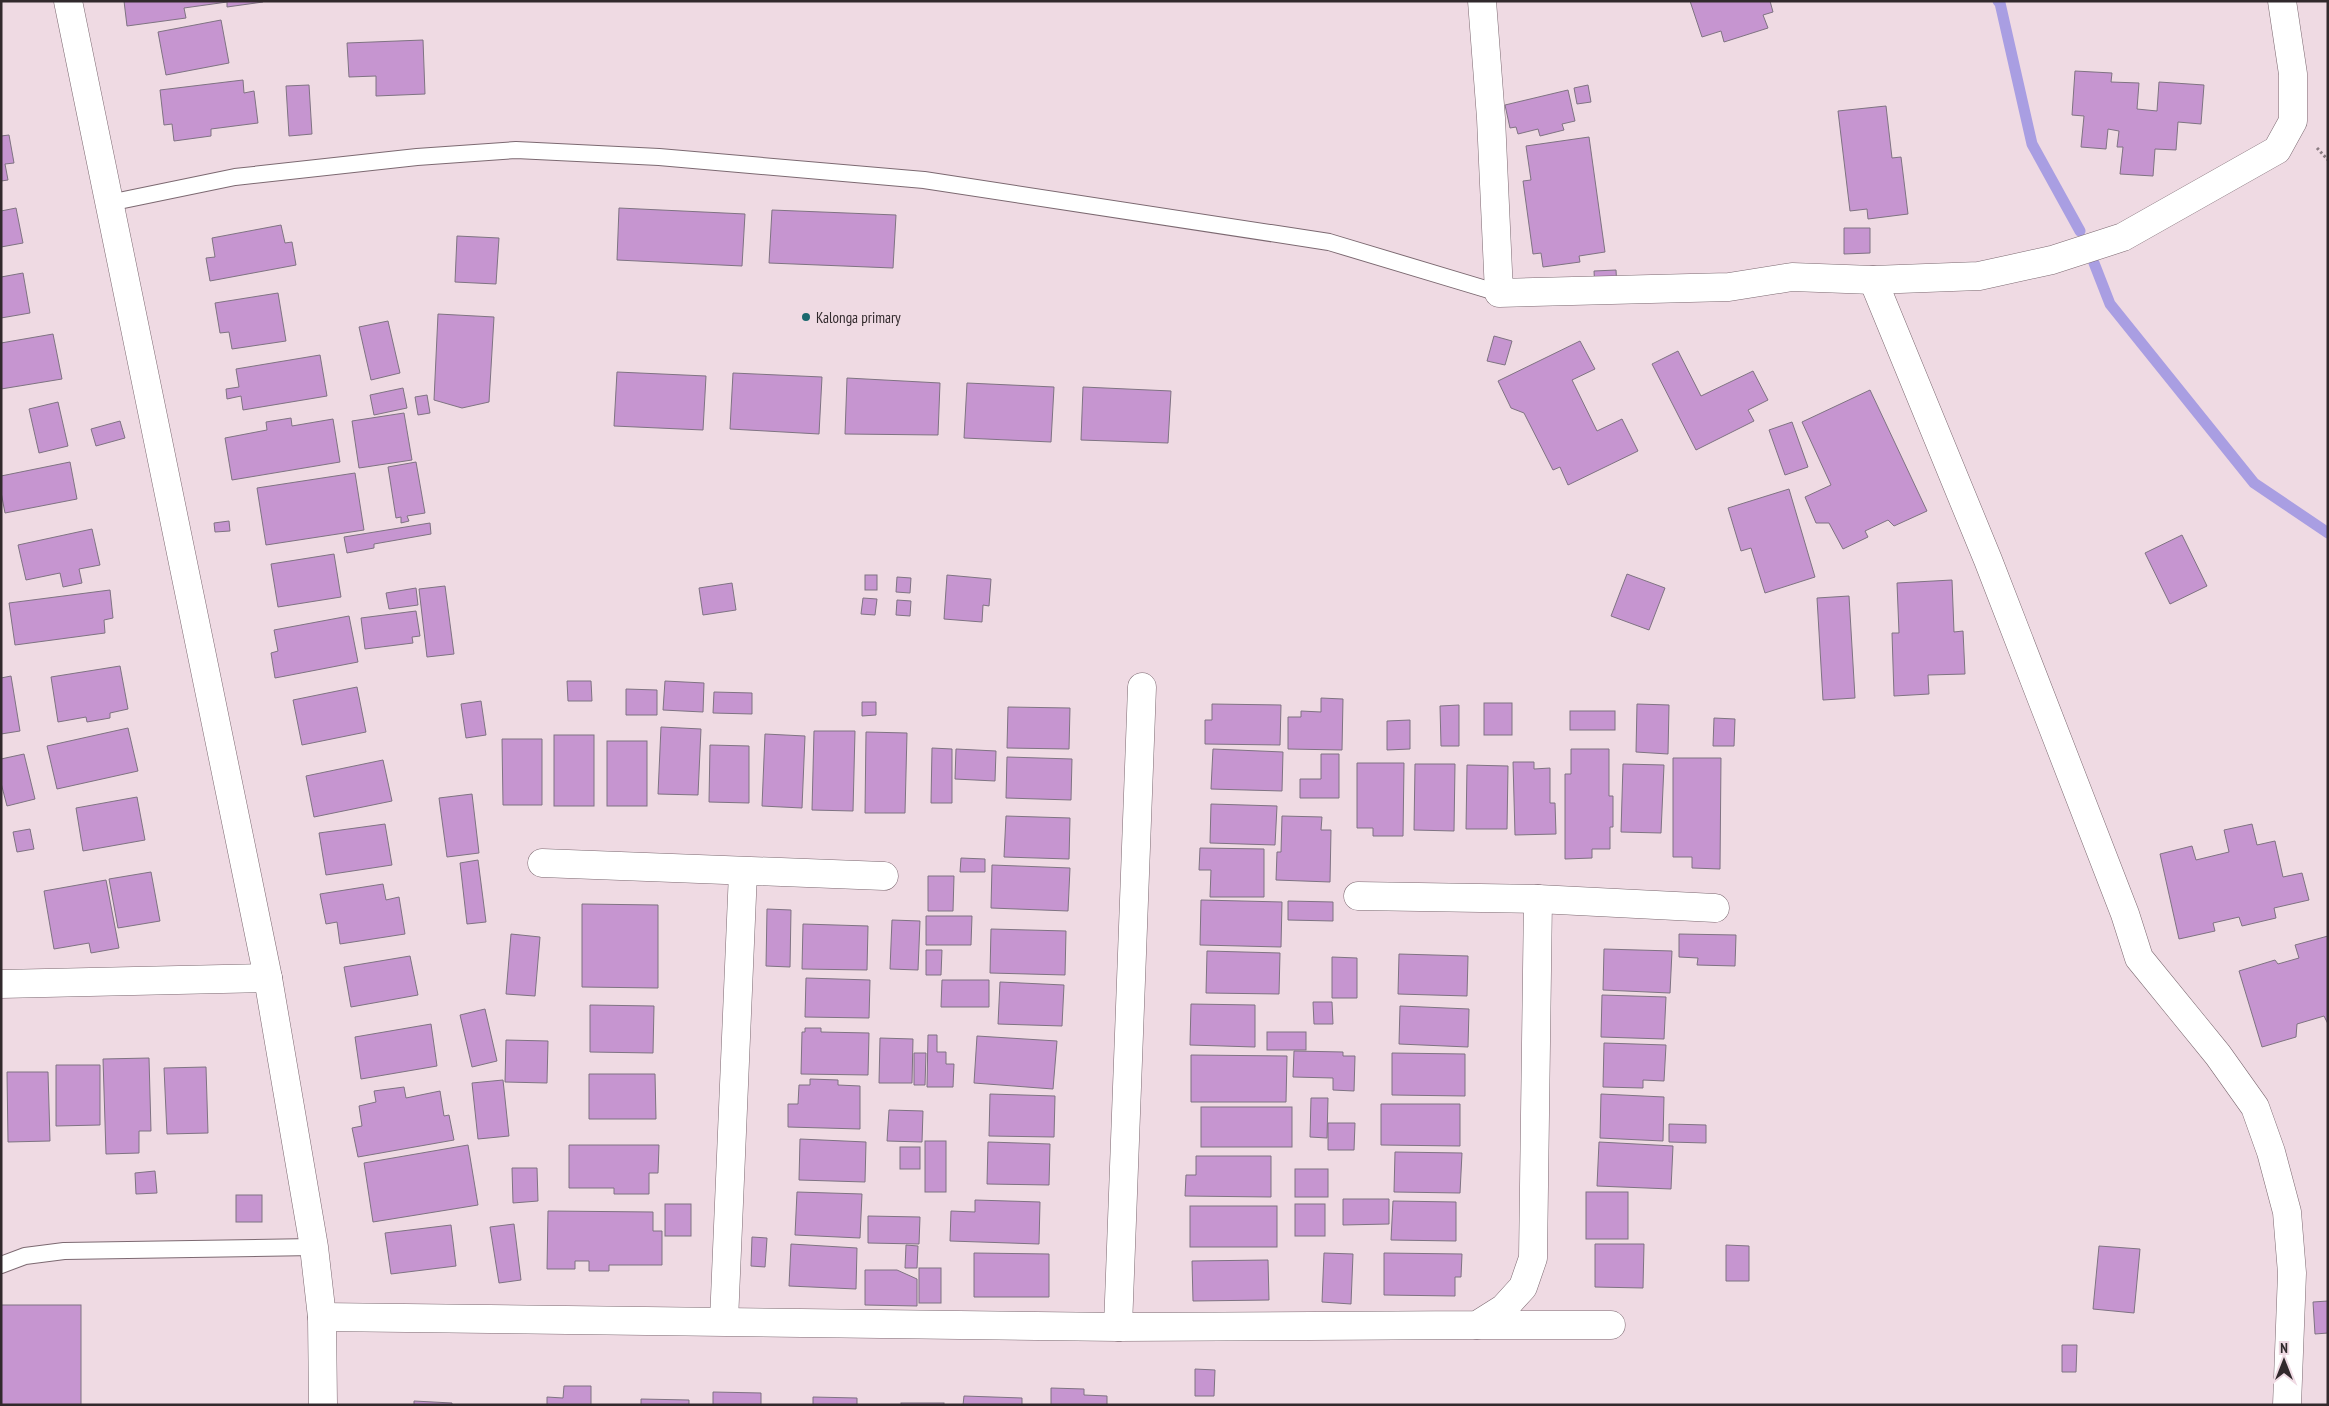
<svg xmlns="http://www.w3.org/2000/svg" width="2329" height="1406" font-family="'PT Sans Narrow',sans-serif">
<rect width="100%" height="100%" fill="#efdae3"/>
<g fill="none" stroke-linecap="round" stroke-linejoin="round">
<!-- stream -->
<g stroke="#a99ee2" stroke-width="11">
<polyline points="1998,1 2000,3 2032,144 2080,231"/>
<polyline points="2094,263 2110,304 2254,483 2328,533"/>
</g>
</g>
<!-- building -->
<g fill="#c695d0" stroke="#7f7382">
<polygon points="124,1 263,1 263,2 227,7 227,2 184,8 186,18 127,26"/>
<polygon points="1690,1 1770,1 1773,12 1763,15 1768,28 1724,42 1721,31 1702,37"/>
<polygon points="221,20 229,63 166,75 158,32"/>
<polygon points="423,40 425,94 376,96 376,76 349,77 347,43"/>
<polygon points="2075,71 2112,73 2111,82 2139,83 2137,109 2157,111 2159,82 2204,85 2201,124 2178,122 2176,150 2155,149 2153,176 2120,174 2123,147 2117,147 2119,131 2108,129 2106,149 2081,147 2084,116 2072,115"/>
<polygon points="243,80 244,93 254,91 258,123 211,129 211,136 174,141 172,124 164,125 160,90"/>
<polygon points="309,85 312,134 289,136 286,86"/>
<polygon points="1588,85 1591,102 1577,104 1574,88"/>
<polygon points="1568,90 1575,121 1562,124 1564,130 1540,136 1538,129 1518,134 1516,127 1510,128 1505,105"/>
<polygon points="1886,106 1892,158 1901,157 1908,214 1868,219 1867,209 1850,211 1838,111"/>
<polygon points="9,135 14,163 5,164 8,180 1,181 1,136"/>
<polygon points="1589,137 1605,252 1579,256 1580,262 1543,267 1541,253 1533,254 1523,181 1531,180 1526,146"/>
<polygon points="16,208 23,243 1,247 1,211"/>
<polygon points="619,208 745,214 742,266 617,260"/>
<polygon points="772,210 896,215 893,268 769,263"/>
<polygon points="281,225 285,243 292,242 296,265 210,281 206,258 215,257 212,238"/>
<polygon points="1844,228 1870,228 1870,253 1844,254"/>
<polygon points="457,236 499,238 496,284 455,282"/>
<polygon points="1616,270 1617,289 1595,290 1594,271"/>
<polygon points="23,273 30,313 1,318 1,277"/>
<polygon points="278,293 286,341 232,349 229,332 220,333 215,303"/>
<polygon points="438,314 494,317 489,402 462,408 434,400"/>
<polygon points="388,321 400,373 371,380 359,327"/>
<polygon points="53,334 62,379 1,389 1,343"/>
<polygon points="1494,336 1512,341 1505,365 1487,361"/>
<polygon points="1580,341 1595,369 1572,380 1597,431 1622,419 1638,451 1568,485 1560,467 1553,470 1524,413 1511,408 1498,381"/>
<polygon points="1678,351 1701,396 1753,371 1768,400 1748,410 1754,421 1696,450 1652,364"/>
<polygon points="320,355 327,396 243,410 241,396 227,399 226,389 239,387 236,369"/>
<polygon points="617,372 706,376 703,430 614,426"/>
<polygon points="733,373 822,377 819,434 730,429"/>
<polygon points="847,378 940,383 938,435 845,434"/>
<polygon points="967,383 1054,387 1051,442 964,438"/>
<polygon points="1083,387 1171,391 1168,443 1081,440"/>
<polygon points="403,388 407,408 374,415 370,395"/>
<polygon points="1870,390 1927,511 1894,526 1888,520 1865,531 1868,537 1843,549 1829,523 1816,523 1805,497 1831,485 1802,422"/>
<polygon points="427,395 430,413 418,415 415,397"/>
<polygon points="58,402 68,446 39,453 29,409"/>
<polygon points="404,413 412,460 359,468 352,421"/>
<polygon points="291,418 292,426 333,419 340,462 232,480 225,438 267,430 266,422"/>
<polygon points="120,421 125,438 96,446 91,429"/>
<polygon points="1792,422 1808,467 1785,475 1769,430"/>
<polygon points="70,462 77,499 5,513 1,492 1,476"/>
<polygon points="416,462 425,513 407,516 409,521 401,523 401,517 396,518 388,467"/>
<polygon points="355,473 364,530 266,545 257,488"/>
<polygon points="1789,489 1815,577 1765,593 1751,548 1741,551 1728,508"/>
<polygon points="229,521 230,531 215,532 214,523"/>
<polygon points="430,523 431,534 374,544 374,548 347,553 344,537"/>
<polygon points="92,529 100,565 79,569 82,583 63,587 60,573 26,580 18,545"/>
<polygon points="2182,535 2207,586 2170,604 2145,553"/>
<polygon points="334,554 341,597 278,607 271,564"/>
<polygon points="1627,574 1665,588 1649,630 1611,616"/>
<rect x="865" y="575" width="12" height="15"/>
<polygon points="947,575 991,579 989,606 983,605 982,622 944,619"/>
<polygon points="897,577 911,578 910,593 896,592"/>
<polygon points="1952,580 1954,632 1963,631 1965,674 1928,675 1929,694 1894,696 1892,633 1899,633 1897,583"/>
<polygon points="732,583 736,610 703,615 699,588"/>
<polygon points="445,586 454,654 427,657 419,589"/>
<polygon points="416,588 418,605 389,609 386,593"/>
<polygon points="110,590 113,618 104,620 105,633 15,645 9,603"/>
<polygon points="1849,596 1855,698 1823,700 1817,598"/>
<polygon points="863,598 877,599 875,615 861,614"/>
<polygon points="897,600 911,601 910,616 896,615"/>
<polygon points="416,611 420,636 412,637 413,643 365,649 361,618"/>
<polygon points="349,616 358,662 275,678 271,653 278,651 274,630"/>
<polygon points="120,666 128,709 110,713 110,718 87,722 86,717 58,722 51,677"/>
<polygon points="11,676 20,731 1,734 1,678"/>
<polygon points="567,681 591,681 592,701 568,701"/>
<polygon points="665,681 704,683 703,712 663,710"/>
<polygon points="357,687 366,732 302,745 293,700"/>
<polygon points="626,689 657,690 657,715 626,715"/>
<polygon points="714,692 752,693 752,714 713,713"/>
<polygon points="1321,698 1343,699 1342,750 1288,749 1288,717 1301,717 1301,711 1321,712"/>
<polygon points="481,701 486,735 466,738 461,704"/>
<polygon points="862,702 876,702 876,715 862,716"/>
<rect x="1484" y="703" width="28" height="32"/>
<polygon points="1212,704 1281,705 1280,745 1205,744 1205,720 1212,720"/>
<polygon points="1637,704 1669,705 1668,754 1636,752"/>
<polygon points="1459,705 1459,746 1441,746 1440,706"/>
<polygon points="1008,707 1070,708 1069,749 1007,748"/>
<rect x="1570" y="711" width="45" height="19"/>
<polygon points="1714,718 1735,719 1734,746 1713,746"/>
<polygon points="1410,720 1410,749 1387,750 1387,721"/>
<polygon points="661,727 701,729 698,795 658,794"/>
<polygon points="128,728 138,771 57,789 47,746"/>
<polygon points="814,731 855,731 853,811 812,810"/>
<polygon points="866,732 907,733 905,813 865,813"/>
<polygon points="765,734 805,736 802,808 762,806"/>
<rect x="554" y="735" width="40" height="71"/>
<polygon points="502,739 542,739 542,805 503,805"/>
<rect x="607" y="741" width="40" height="65"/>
<polygon points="710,745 749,746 749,803 709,802"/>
<polygon points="932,748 952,749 952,803 931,803"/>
<polygon points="956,749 996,751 995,781 955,779"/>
<polygon points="1213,749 1283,752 1282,791 1211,789"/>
<polygon points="1571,749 1609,749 1609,796 1613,796 1613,827 1610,827 1610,849 1592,849 1592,858 1565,859 1565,774 1571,774"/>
<polygon points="24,754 35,799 7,806 1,783 1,759"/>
<polygon points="1321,754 1339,754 1339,798 1300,798 1300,779 1321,779"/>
<polygon points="1007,757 1072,759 1071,800 1006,798"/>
<polygon points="1673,758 1721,758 1720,869 1692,868 1692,857 1673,857"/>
<polygon points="383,760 392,801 314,817 306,776"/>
<polygon points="1513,762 1534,762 1534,769 1550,768 1550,803 1555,803 1556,834 1515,835"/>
<polygon points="1357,763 1404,763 1403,836 1373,836 1373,828 1357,828"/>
<polygon points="1415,764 1455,764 1454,831 1414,830"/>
<polygon points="1623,764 1664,765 1661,833 1621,832"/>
<polygon points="1467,765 1508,766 1507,829 1466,829"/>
<polygon points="472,794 479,853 447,857 439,798"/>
<polygon points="137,797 145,840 83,851 76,808"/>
<polygon points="1211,804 1277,806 1275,845 1210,843"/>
<polygon points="1006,816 1070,818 1069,859 1004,857"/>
<polygon points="1282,816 1322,817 1321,830 1331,830 1330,882 1276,880 1277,852 1281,852"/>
<polygon points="385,824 392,865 326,875 319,833"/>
<polygon points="2252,824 2257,845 2275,841 2283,877 2302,873 2309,900 2274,908 2276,918 2242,926 2239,917 2213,923 2215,931 2179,939 2160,854 2192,846 2196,860 2229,852 2224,830"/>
<polygon points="30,829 34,849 17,852 13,832"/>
<polygon points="1200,848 1264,849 1264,897 1210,897 1211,870 1199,870"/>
<polygon points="961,858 985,859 985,872 960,872"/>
<polygon points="478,860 486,922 467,924 460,863"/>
<polygon points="992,865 1070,868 1068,911 991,908"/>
<polygon points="151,872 160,921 118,928 109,879"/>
<polygon points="928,876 954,876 953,911 928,911"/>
<polygon points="106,880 119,948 91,953 89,943 54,949 44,891"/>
<polygon points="383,884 386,900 399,897 405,934 340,944 337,922 326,924 320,894"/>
<polygon points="1201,900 1282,902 1281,947 1200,945"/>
<polygon points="1288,901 1333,902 1333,921 1288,920"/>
<polygon points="582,904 658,905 658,988 582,987"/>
<polygon points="767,909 791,910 790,967 766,966"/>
<polygon points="926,916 972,916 971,945 926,945"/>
<polygon points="892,920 920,921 918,970 890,969"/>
<polygon points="803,924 868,926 867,970 802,969"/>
<polygon points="991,929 1066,931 1065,975 990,973"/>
<polygon points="511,934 540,937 535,996 506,994"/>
<polygon points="1679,934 1736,935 1735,966 1697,965 1698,958 1679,957"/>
<polygon points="2328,936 2328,1024 2324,1016 2297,1024 2296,1037 2262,1047 2239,971 2275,960 2278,964 2299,958 2295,945"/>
<polygon points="1604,949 1672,951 1670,993 1603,990"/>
<polygon points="926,950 942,950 941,975 926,975"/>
<polygon points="1207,951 1280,953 1279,994 1206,993"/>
<polygon points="1399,954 1468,956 1467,996 1398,994"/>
<polygon points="410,956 418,995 351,1007 344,967"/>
<polygon points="1332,957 1357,958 1357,998 1332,998"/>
<polygon points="806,978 870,980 869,1018 805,1017"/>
<polygon points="942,980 989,980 989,1007 941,1007"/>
<polygon points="1000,982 1064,985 1062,1026 998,1024"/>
<polygon points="1602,995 1666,997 1664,1039 1601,1037"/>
<polygon points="1313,1002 1332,1002 1333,1024 1314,1024"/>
<polygon points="1191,1004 1255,1005 1255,1047 1190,1045"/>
<polygon points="590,1005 654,1006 653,1053 590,1052"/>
<polygon points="1400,1006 1469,1009 1468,1047 1399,1044"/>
<polygon points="485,1009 497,1061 472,1067 460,1015"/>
<polygon points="431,1024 437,1066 361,1079 355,1037"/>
<polygon points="805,1028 821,1028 821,1032 869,1033 868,1075 801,1074 802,1032 805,1032"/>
<rect x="1267" y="1032" width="39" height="18"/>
<polygon points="928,1035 937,1035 937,1052 946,1052 946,1064 954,1064 953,1087 927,1087"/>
<polygon points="977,1036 1057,1041 1053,1089 974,1083"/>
<polygon points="880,1038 913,1039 912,1083 879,1083"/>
<polygon points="506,1040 548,1041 547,1083 505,1082"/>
<polygon points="1604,1043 1666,1045 1664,1081 1643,1080 1643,1088 1603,1087"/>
<polygon points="1294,1051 1343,1052 1343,1056 1355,1056 1354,1091 1333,1090 1333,1078 1293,1077"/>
<polygon points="914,1053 926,1053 925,1085 914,1085"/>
<polygon points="1392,1053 1465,1054 1465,1096 1392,1095"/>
<polygon points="1191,1055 1287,1056 1286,1102 1191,1102"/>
<polygon points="149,1058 151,1131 139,1131 139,1153 106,1154 103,1059"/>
<polygon points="56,1065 100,1065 100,1125 56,1126"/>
<polygon points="206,1067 208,1133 167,1134 164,1068"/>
<polygon points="7,1072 48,1072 50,1141 8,1142"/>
<polygon points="589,1074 655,1074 656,1119 589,1119"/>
<polygon points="810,1079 838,1080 838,1085 860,1086 860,1129 788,1127 788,1104 798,1104 799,1085 810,1085"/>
<polygon points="503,1080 509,1136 478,1139 472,1083"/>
<polygon points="404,1087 406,1098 440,1091 444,1116 449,1115 454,1140 358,1157 352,1128 362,1126 359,1106 376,1102 374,1091"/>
<polygon points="990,1094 1055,1096 1054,1137 989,1136"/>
<polygon points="1601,1094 1664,1097 1663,1141 1600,1138"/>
<polygon points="1311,1098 1328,1098 1327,1138 1310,1137"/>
<polygon points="1381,1104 1460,1104 1460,1146 1381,1145"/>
<rect x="1201" y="1107" width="91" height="40"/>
<polygon points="889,1110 923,1111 922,1142 887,1141"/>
<polygon points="1328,1123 1355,1123 1354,1150 1328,1150"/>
<polygon points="1669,1124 1706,1125 1706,1143 1669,1142"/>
<polygon points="800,1139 866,1142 865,1182 799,1180"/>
<rect x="925" y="1141" width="21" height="51"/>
<polygon points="988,1142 1050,1144 1049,1185 987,1184"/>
<polygon points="1599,1142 1673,1146 1671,1189 1597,1186"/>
<polygon points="468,1145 478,1205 373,1222 364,1163"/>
<polygon points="569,1145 659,1145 658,1173 649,1173 649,1194 614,1194 614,1188 569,1188"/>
<rect x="900" y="1147" width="20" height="22"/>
<polygon points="1395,1152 1462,1153 1460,1193 1394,1192"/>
<polygon points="1196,1156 1271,1156 1271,1197 1185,1196 1186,1175 1196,1175"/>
<polygon points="512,1168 537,1168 538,1201 513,1203"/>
<rect x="1295" y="1169" width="33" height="28"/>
<polygon points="155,1171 157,1193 136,1194 135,1173"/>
<polygon points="797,1192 862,1194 860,1238 795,1235"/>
<rect x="1586" y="1192" width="42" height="47"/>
<rect x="236" y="1195" width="26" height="27"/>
<polygon points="1343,1199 1389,1199 1389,1224 1343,1225"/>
<polygon points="975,1200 1040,1202 1039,1244 950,1241 951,1211 975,1212"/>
<polygon points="1393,1201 1456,1202 1456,1241 1391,1240"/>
<rect x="665" y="1204" width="26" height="32"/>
<rect x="1295" y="1204" width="30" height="32"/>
<rect x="1190" y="1206" width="87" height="41"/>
<polygon points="548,1211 653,1212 653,1231 662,1231 662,1265 609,1265 609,1271 589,1271 589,1261 575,1261 575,1269 547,1269"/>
<polygon points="868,1216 920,1217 919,1244 868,1243"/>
<polygon points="514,1224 521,1280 499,1283 490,1227"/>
<polygon points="451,1225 456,1266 391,1274 385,1233"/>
<polygon points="752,1237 767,1238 765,1267 751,1266"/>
<polygon points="791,1244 857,1248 856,1289 789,1286"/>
<polygon points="1595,1244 1644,1244 1643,1288 1595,1287"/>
<polygon points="906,1245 918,1246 917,1268 905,1268"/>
<polygon points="1726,1245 1749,1246 1749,1281 1726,1281"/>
<polygon points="2099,1246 2140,1249 2134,1313 2093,1309"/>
<polygon points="974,1253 1049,1254 1049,1297 974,1297"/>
<polygon points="1324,1253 1353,1254 1351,1304 1322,1302"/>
<polygon points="1384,1253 1462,1254 1461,1277 1455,1277 1455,1296 1384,1295"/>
<polygon points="1268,1260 1269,1300 1193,1301 1192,1261"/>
<rect x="919" y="1268" width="22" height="35"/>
<polygon points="865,1270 897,1270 917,1279 917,1306 865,1305"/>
<polygon points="2328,1301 2328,1333 2315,1334 2313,1302"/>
<rect x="1" y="1305" width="80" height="100"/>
<polygon points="2062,1345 2077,1345 2076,1372 2062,1372"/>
<polygon points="1195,1369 1215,1370 1214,1396 1195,1396"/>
<polygon points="564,1386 591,1386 591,1405 547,1405 547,1397 563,1398"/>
<polygon points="1051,1388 1084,1389 1084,1395 1107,1396 1107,1405 1051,1405"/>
<polygon points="713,1392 761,1393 761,1405 713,1405"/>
<polygon points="964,1396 1022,1398 1022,1405 963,1405"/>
<polygon points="813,1397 857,1398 857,1405 813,1405"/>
<polygon points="641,1399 689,1400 689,1405 641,1405"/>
<polygon points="414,1401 452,1403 452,1405 414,1405"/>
<rect x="901" y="1403" width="43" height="2"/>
</g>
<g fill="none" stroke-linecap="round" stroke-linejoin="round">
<defs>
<g id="lane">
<polyline points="109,203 235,177 417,157 516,150 659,157 924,180 1329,242 1499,293"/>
<polyline points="1,1265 25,1256 64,1251 314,1247"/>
</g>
<g id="street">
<polyline points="68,1 268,978 314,1247 322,1317 323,1405"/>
<polyline points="1482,1 1491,118 1499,293 1729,287 1792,277 1873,280 1979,276 2052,260 2123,237 2277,150 2293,121 2293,74 2282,1"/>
<polyline points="1873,280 1988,560 2125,914 2139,958 2218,1055 2255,1107 2271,1152 2287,1212 2292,1273 2287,1405"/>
<polyline points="542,863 884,876"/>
<polyline points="1358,896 1538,899 1715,908"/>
<polyline points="1,984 268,978"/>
<polyline points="322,1317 1118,1327 1477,1325 1504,1308 1523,1287 1533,1258 1538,899"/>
<polyline points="724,1321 743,872"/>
<polyline points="1477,1325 1611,1325"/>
<polyline points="1118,1327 1142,687"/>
</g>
</defs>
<!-- lane casing -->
<use href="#lane" stroke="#7c6971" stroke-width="18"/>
<!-- street casing -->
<use href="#street" stroke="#7c6971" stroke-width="29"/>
<!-- path -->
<polyline stroke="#897b81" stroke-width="3" stroke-dasharray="2.5 2.5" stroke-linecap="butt" points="2317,148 2328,160"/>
<!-- lane -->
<use href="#lane" stroke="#fff" stroke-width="16"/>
<!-- street -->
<use href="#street" stroke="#fff" stroke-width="28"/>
</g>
<!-- markers -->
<circle fill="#1b686e" stroke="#efdae3" stroke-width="2" cx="806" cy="317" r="5"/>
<g text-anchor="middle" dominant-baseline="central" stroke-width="4" stroke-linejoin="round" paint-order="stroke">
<!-- poi labels -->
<g font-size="15" fill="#31292c" stroke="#efdae3" text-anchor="start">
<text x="816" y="317">Kalonga primary</text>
</g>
</g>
<!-- border -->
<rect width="2329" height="1406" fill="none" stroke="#31292c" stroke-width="5"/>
<!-- north arrow -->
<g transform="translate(2284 1361)" stroke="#efdae3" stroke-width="4" paint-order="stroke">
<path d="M0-4L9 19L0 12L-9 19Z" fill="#31292c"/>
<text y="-8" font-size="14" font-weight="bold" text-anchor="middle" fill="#31292c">N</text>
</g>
</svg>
